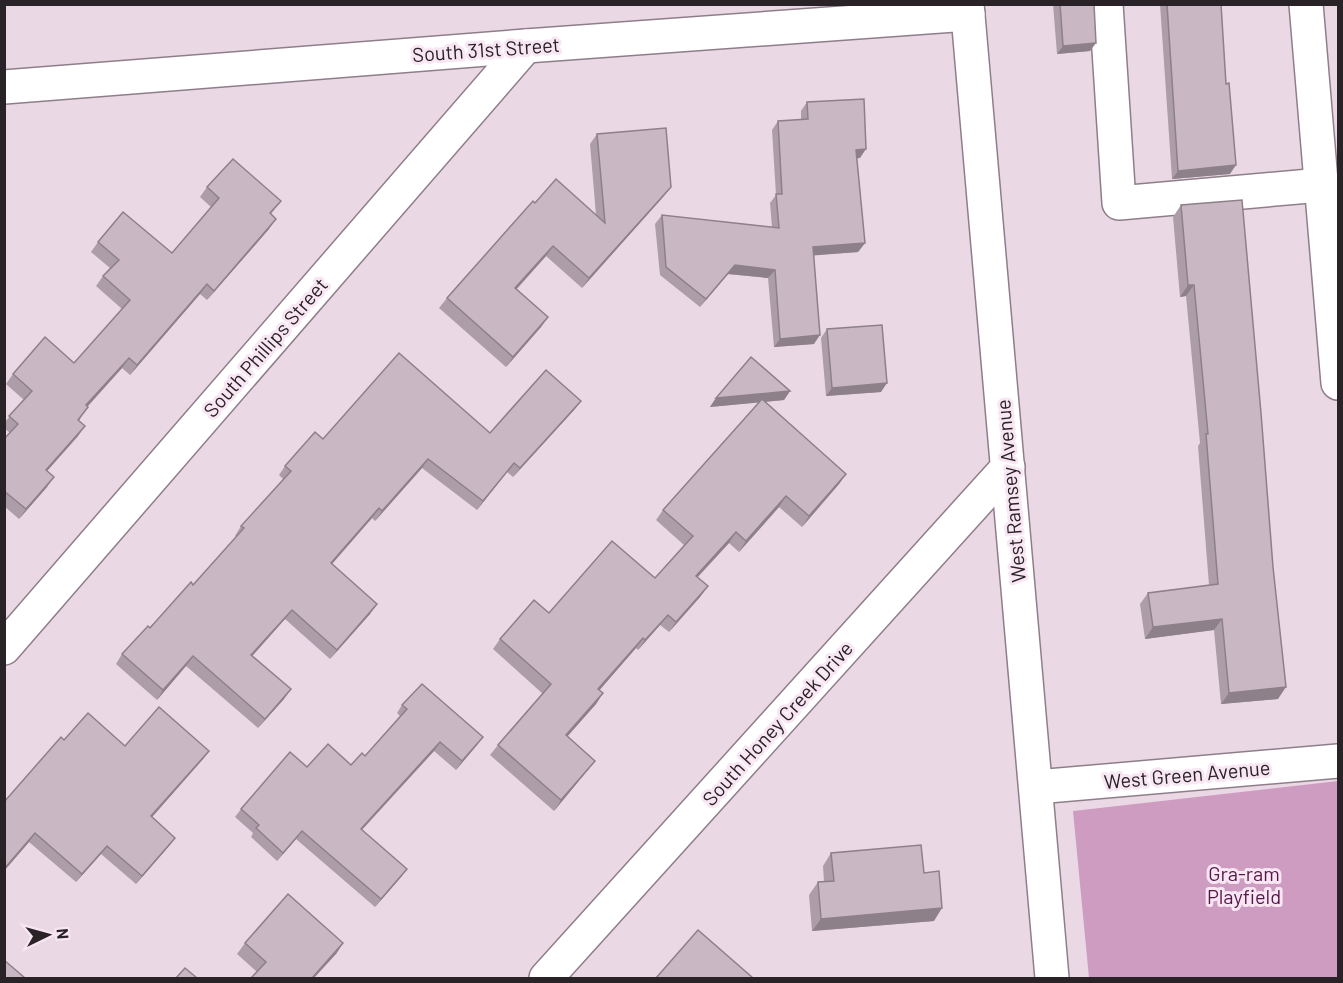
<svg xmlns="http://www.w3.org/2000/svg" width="1343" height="983" font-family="Barlow,sans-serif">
<rect width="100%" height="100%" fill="#ebd8e5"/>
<!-- green -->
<polygon fill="#cf9cc1" points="1338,781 1338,978 1089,978 1073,811"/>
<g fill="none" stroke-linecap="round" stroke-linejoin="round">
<defs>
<g id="minor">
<polyline points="967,4 1052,978"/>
<polyline points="1106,4 1119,203 1321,185"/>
<polyline points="1306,4 1338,383"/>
<polyline points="4,87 526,46 968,14"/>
<polyline points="4,648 526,46"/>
<polyline points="1036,787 1338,761"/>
<polyline points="546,978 1008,467"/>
</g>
</defs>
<!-- minor casing -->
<use href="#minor" stroke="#8f7e8a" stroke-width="36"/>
<!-- minor -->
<use href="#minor" stroke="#fff" stroke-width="33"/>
</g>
<!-- wall -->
<g fill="#ad9da9">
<polygon points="1053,4 1094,4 1090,51 1057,54"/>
<polygon points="1160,4 1221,4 1230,174 1172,179"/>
<polygon points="807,102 860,158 857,158 865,243 858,252 814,255 814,344 774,347 768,278 728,274 700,307 660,275 655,224 662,215 772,227 770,203 776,195 772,130 778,121 801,120 801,111"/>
<polygon points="597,134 663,197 582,288 546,256 517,289 548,317 541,327 506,367 439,308 447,298 535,203 596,215 590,144"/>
<polygon points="207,187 281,201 271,214 269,229 207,300 200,294 130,375 122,368 87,406 79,421 78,436 47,471 47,487 19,519 4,506 4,439 10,433 4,428 4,423 24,400 6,384 13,374 74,363 122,309 96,286 103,276 110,268 91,252 98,242 172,253 211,207 200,197"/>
<polygon points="1181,205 1278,699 1221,704 1214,630 1145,639 1140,604 1148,593 1209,585 1198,446 1200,443 1186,296 1180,297 1173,217"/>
<polygon points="827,329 881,392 826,396 821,338"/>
<polygon points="751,357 790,391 784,400 765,402 846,474 839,484 802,527 779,507 739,552 729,543 698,577 708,586 700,597 669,632 660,625 638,650 636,648 599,690 603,693 596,704 567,736 595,761 587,771 554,811 490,755 498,745 543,694 493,649 500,639 534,600 549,613 612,541 655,578 684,545 656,520 663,510 759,402 710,407 716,398"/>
<polygon points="581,401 574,410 513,477 507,472 477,510 422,468 375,521 372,518 332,564 370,614 330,659 285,619 252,656 284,699 258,728 186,666 157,700 116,664 122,654 193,585 236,537 235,536 241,526 284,480 279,475 285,466 323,439 490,433"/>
<polygon points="402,705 477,745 456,770 434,751 362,830 401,877 375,907 296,839 277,861 251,837 253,833 235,817 241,809 307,767 351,765 365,756 400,716 397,713"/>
<polygon points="64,740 125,746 209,751 203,759 152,817 169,846 136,884 101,854 76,882 29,842 4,871 4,802"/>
<polygon points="831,853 924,873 934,921 812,931 809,895 818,882 824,882 823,866"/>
<polygon points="245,943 343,943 336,954 257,972 237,954"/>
</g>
<!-- shaded-wall -->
<g fill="#8d8089">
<polygon points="1096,43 1090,51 1057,54 1063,46"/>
<polygon points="866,149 860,158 850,159 856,150"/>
<polygon points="1236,165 1230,174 1172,179 1178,171"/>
<polygon points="671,187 663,197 582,288 589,278"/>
<polygon points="276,219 269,229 207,300 214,291"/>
<polygon points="865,243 858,252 807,256 813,247"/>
<polygon points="553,246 546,256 508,298 515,288"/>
<polygon points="735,265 775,270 768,278 728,274 700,307 706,299"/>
<polygon points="207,284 200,294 130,375 137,365"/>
<polygon points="1188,285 1194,285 1186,296 1180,297"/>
<polygon points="548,317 541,327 506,367 513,357"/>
<polygon points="820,335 814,344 774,347 780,339"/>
<polygon points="129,358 122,368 80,415 86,405"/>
<polygon points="887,383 881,392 826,396 832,388"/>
<polygon points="790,391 784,400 710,407 716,398"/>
<polygon points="581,401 574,410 513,477 520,468"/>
<polygon points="85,426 78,436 39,480 46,470"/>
<polygon points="428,459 422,468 375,521 382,511"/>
<polygon points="514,463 507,472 477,510 483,501"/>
<polygon points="846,474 839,484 802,527 809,516"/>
<polygon points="54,477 47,487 19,519 26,509"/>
<polygon points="786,496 779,507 739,552 746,541"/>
<polygon points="379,508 372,518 324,573 331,563"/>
<polygon points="736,532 729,543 689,586 696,576"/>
<polygon points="708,586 700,597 669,632 676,622"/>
<polygon points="377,604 370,614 330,659 337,650"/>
<polygon points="292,610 285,619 245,664 251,655"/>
<polygon points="668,615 660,625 638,650 645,640"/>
<polygon points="1222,619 1214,630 1145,639 1153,627"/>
<polygon points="643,638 636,648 591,700 598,689"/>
<polygon points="193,656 186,666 157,700 163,690"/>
<polygon points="1286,687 1278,699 1221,704 1229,693"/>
<polygon points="291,689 284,699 258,728 265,719"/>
<polygon points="603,693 596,704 559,746 566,735"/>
<polygon points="483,737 477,745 456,770 462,761"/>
<polygon points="440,742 434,751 355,837 361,829"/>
<polygon points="209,751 203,759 145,825 151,816"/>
<polygon points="595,761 587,771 554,811 561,800"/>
<polygon points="302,831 296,839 277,861 283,853"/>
<polygon points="35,833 29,842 4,871 4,869"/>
<polygon points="175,838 169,846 136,884 142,876"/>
<polygon points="107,846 101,854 76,882 82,874"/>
<polygon points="407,869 401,877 375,907 381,899"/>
<polygon points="942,908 934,921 812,931 821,919"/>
<polygon points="343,943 336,954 314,978 312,978"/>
</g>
<!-- building -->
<g fill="#c9b7c4" stroke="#8d8089" stroke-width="1.5">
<polygon points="1060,4 1094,4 1096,43 1063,46"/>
<polygon points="1167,4 1221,4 1226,84 1229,83 1236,165 1178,171"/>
<polygon points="864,99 866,149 856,150 865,243 813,247 820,335 780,339 775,270 735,265 706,299 666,267 662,215 779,228 776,194 782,194 778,121 808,119 807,102"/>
<polygon points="666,128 671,187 589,278 553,246 515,288 548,317 513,357 447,298 533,201 535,203 556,179 605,223 597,134"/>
<polygon points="233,159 281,201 270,213 276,219 214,291 207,284 137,365 129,358 86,405 88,407 78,420 85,426 46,470 54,477 26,509 4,491 4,439 18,424 9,416 32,391 13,374 45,337 74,363 130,300 103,276 119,260 98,242 123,212 172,253 219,198 207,187"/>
<polygon points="1242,200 1261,413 1273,567 1286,687 1229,693 1222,619 1153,627 1148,593 1218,584 1206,434 1208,434 1194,285 1188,285 1181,205"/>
<polygon points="882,325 887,383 832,388 827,329"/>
<polygon points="399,353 490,433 546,370 581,401 520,468 514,463 483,501 428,459 382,511 379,508 331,563 377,604 337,650 292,610 251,655 291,689 265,719 193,656 163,690 122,654 148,626 150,628 191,582 193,585 244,528 241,526 291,471 285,466 315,432 323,439"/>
<polygon points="751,357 790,391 716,398"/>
<polygon points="762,399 846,474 809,516 786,496 746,541 736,532 696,576 708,586 676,622 668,615 645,640 643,638 598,689 603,693 566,735 595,761 561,800 498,745 551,684 500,639 534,600 549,613 612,541 655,578 693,536 663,510"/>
<polygon points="422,684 483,737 462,761 440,742 361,829 407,869 381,899 302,831 283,853 256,828 259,825 241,809 290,752 307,767 328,744 351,765 362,753 365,756 407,709 402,705"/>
<polygon points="159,707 209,751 151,816 175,838 142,876 107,846 82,874 35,833 4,869 4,802 61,737 64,740 88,713 125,746"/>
<polygon points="921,845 924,873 939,871 942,908 821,919 818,882 834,881 831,853"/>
<polygon points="288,894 343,943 312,978 251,978 266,962 245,943"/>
<polygon points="698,930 753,978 656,978"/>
<polygon points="4,960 25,978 4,978"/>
<polygon points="185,968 197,978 176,978"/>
</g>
<g text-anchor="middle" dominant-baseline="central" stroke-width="6" stroke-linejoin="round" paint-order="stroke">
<!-- street labels -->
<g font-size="20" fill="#292227" stroke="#f8e6f3">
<text transform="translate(486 49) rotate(-4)">South 31st Street</text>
<text transform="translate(265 347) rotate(-49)">South Phillips Street</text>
<text transform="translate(1010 491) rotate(-95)">West Ramsey Avenue</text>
<text transform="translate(777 723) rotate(-48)">South Honey Creek Drive</text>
<text transform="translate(1187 774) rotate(-5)">West Green Avenue</text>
</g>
<!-- park labels -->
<g font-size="20" fill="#551649" stroke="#f8e6f3">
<text x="1244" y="873">Gra-ram<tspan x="1244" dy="23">Playfield</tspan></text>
</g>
</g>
<!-- border -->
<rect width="1343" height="983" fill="none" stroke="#292227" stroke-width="12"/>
<!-- north arrow -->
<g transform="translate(48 935) rotate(85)" stroke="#f8e6f3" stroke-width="4.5" paint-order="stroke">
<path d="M0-4.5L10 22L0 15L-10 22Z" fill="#292227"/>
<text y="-9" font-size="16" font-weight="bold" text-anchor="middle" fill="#292227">N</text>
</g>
</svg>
